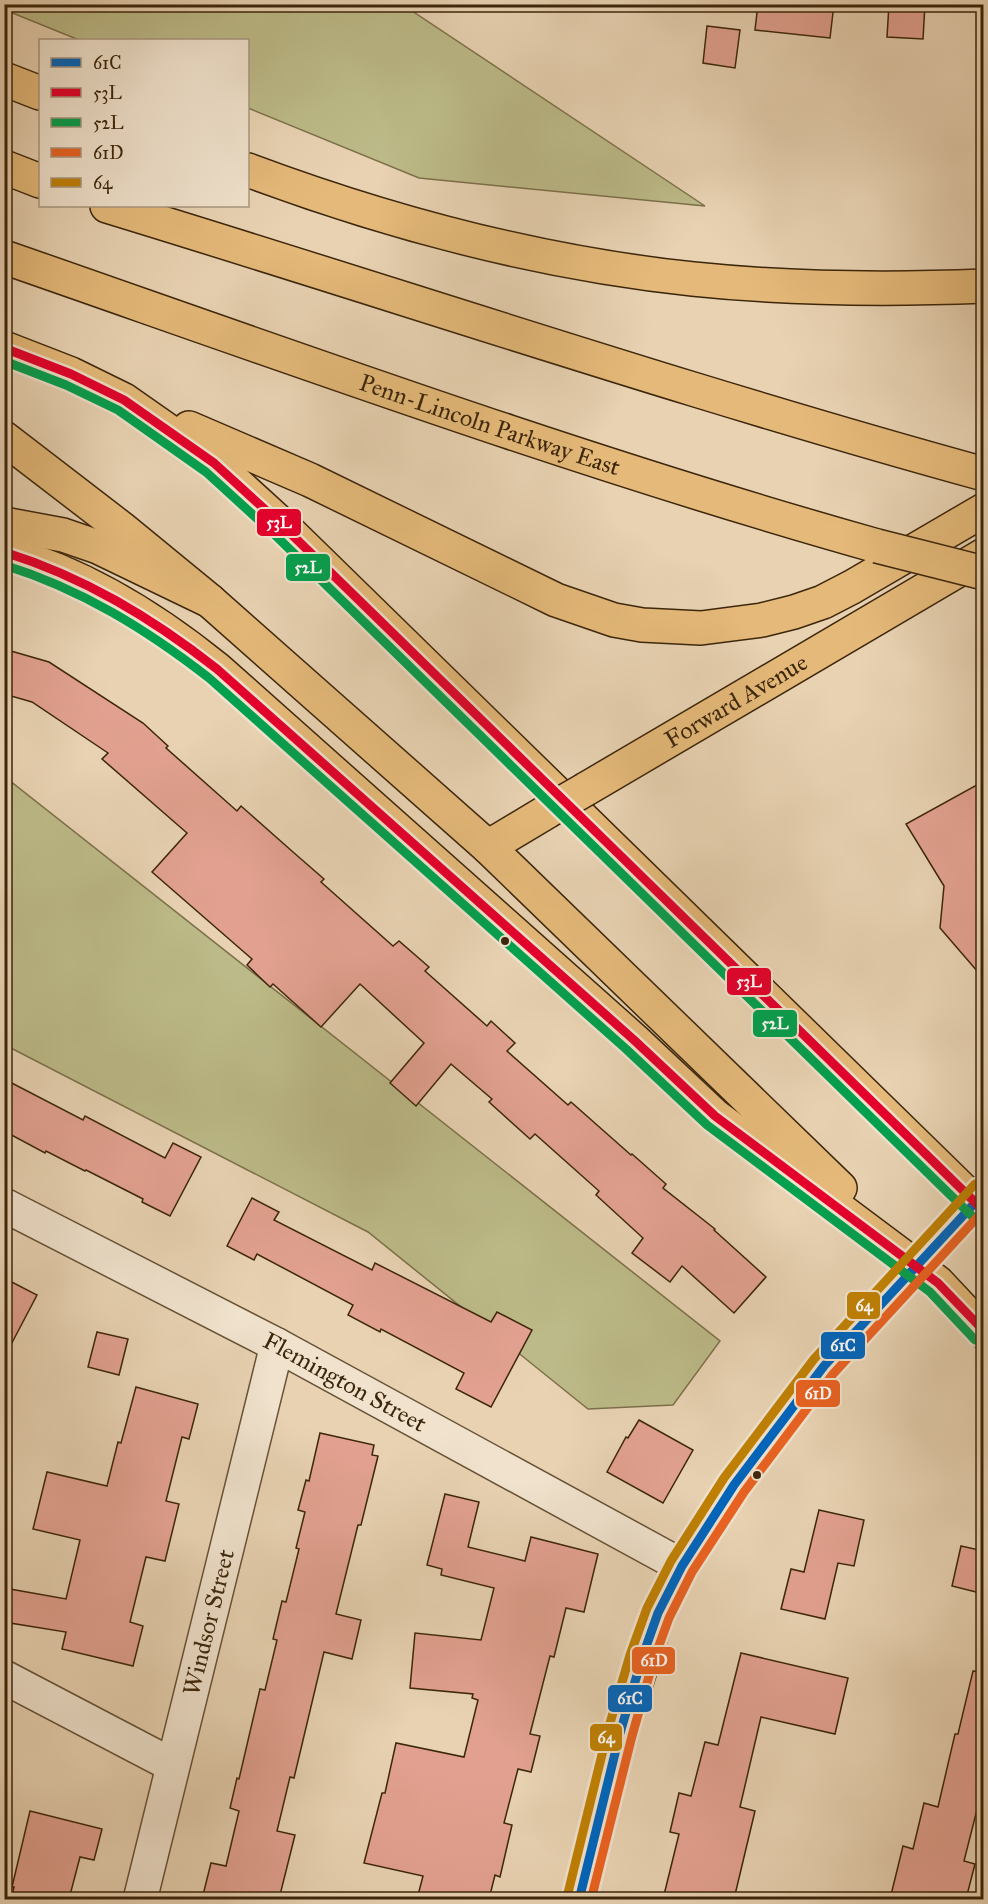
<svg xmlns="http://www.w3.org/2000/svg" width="988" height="1904" font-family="'IM FELL Great Primer',serif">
<rect width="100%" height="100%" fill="#e8d2b2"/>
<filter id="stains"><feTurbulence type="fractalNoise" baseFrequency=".00333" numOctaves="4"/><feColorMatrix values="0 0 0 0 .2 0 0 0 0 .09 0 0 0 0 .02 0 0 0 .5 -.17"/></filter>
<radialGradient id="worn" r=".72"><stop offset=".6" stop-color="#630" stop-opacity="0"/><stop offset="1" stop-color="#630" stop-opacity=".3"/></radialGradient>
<!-- green -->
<g fill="#bcba88" stroke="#7c704a" stroke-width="1.5">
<polygon points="4,5 403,5 705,206 419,178 248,108 248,40 79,40 5,10"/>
<polygon points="4,779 10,781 720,1341 673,1405 588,1409 368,1232 5,1045"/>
</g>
<!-- building -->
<g fill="#e2a190" stroke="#3c260b" stroke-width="1.5">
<polygon points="758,4 834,4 830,38 755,30"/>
<polygon points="889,4 925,4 923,39 887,37"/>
<polygon points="707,26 740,30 735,68 703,63"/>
<polygon points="4,649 49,662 143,723 168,746 166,748 237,811 241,806 293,852 324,879 321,882 393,946 399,941 429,967 425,971 487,1026 491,1021 515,1043 507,1051 568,1105 571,1102 631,1155 632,1154 666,1184 663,1188 715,1229 714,1230 766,1277 734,1313 682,1266 670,1282 632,1253 643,1238 596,1195 599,1191 535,1134 530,1139 489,1102 492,1099 451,1064 416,1106 390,1083 424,1043 360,984 321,1027 273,984 270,987 247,965 252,959 152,872 187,833 102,759 108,753 32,702 4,694"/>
<polygon points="984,781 984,979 940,928 944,886 906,824"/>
<polygon points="4,1079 83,1120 85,1116 165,1158 173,1143 201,1157 170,1216 142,1202 143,1199 86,1170 85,1171 46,1151 45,1153 4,1131"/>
<polygon points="252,1198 279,1212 274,1220 372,1270 375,1263 491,1322 497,1312 532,1330 491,1407 456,1389 464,1373 381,1329 380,1332 348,1315 353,1305 257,1254 254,1260 227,1246"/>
<polygon points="4,1278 37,1295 4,1358"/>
<polygon points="97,1332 128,1339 119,1375 88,1367"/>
<polygon points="136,1387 198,1404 189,1439 182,1437 166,1501 179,1504 165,1561 146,1557 130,1622 143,1626 133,1666 62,1649 66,1632 4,1622 4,1588 66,1599 80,1540 33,1529 47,1472 107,1486 118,1442 121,1443"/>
<polygon points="639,1420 693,1450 663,1503 607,1472 626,1437 628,1438"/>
<polygon points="320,1433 374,1445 372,1455 378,1456 361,1525 358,1525 336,1614 361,1620 352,1659 324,1652 294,1778 290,1777 277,1831 295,1835 279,1899 202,1899 211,1863 226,1866 239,1811 230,1808 237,1778 239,1779 260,1689 265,1690 277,1640 273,1639 282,1601 286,1602 299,1549 296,1548 305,1512 298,1510 306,1480 309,1481"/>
<polygon points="445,1494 479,1502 468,1547 525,1561 531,1537 598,1554 584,1612 566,1608 554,1657 550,1656 530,1734 540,1736 531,1772 518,1769 504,1823 512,1825 500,1877 495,1875 489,1899 417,1899 423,1876 364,1863 382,1793 385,1793 396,1743 464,1757 478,1700 472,1698 473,1694 410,1688 415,1633 481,1640 494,1588 441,1575 442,1569 427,1565"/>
<polygon points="819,1510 864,1520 854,1566 838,1563 825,1619 781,1609 791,1569 804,1572"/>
<polygon points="961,1546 984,1551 984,1594 952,1586"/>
<polygon points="741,1653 848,1678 835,1734 761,1717 740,1807 755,1811 734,1899 685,1899 664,1895 679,1834 670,1832 679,1793 691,1796 705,1742 718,1745"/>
<polygon points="973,1671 984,1672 984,1782 964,1861 975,1864 966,1899 890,1899 903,1846 913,1849 924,1803 938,1807 955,1734 958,1734"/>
<polygon points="30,1811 102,1829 94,1860 80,1857 69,1899 11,1899 14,1887 12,1887"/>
</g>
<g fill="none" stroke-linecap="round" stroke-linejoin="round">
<defs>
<g id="minor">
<path id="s1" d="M4 1205 277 1345 682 1566"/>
<polyline points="4,1677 172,1765"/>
<path id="s2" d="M140 1900 277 1345"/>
</g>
<g id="major">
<polyline points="4,348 71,374 124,400 214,463 282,525 984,1211"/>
<polyline points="189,428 310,480 556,600 614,620 642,625 701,628 762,620 794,612 823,602 852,587 984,510"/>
<polyline points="4,524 63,535 98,547 210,601 488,847 840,1188"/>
<path d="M4 552C84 574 154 618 217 669L634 1040 715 1116 938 1283 984 1332"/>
<path id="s3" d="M586 789 984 555"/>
<polyline points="488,847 548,811"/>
<polyline points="579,1900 620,1733 658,1613 682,1566 734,1485 824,1366"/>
</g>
<g id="highway">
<polyline points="4,79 40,93"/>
<polyline points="4,167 40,181"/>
<path d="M248 170C390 223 541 263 693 279 789 289 886 290 984 286"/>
<path d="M107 206C399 295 689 393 984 474"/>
<path id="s4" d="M4 257C294 358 582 463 877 546"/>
<polyline points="4,438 121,528 210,601"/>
</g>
</defs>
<!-- minor casing -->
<use href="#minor" stroke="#675135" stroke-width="36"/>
<!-- major casing -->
<use href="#major" stroke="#3c260b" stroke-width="36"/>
<!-- highway casing -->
<use href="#highway" stroke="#3c260b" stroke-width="36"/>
<!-- minor -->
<use href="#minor" stroke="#f0e2cd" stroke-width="33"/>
<!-- major -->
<use href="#major" stroke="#e4b979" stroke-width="33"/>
<!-- highway -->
<use href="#highway" stroke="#e4b979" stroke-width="33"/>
<defs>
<g id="major-bridge">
<polyline points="548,811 586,789"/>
<polyline points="824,1366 984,1192"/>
</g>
<polyline id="highway-bridge" points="877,546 984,573"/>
</defs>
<!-- major-bridge casing -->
<use href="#major-bridge" stroke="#3c260b" stroke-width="36" stroke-linecap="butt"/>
<!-- highway-bridge casing -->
<use href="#highway-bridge" stroke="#3c260b" stroke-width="36" stroke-linecap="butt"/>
<!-- major-bridge -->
<use href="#major-bridge" stroke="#e4b979" stroke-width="33"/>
<!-- highway-bridge -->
<use href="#highway-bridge" stroke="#e4b979" stroke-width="33"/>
<defs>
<polyline id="bus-1" points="579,1900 620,1733 642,1658 658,1613 682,1566 734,1485 824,1366 984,1193"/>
<g id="bus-2">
<polyline points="4,348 71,374 124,400 214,463 282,525 984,1211"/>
<path d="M4 552C84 577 152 618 217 669L634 1040 715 1116 938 1283 984 1331"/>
</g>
<g id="bus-3">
<polyline points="4,361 66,385 118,410 206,472 274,534 976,1220"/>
<path d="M4 565C81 589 146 629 209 678L626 1049 707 1125 930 1292 975 1340"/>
</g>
<polyline id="bus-4" points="591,1900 632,1736 653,1662 669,1618 692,1572 744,1492 833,1374 984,1210"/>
<polyline id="bus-5" points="567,1897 608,1730 630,1655 647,1608 671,1561 724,1478 814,1359 975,1184"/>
</defs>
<!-- bus-1 casing -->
<use href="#bus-1" stroke="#f0e2cd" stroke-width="14"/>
<!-- bus-2 casing -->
<use href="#bus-2" stroke="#f0e2cd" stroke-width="14"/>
<!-- bus-3 casing -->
<use href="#bus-3" stroke="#f0e2cd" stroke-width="14"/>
<!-- bus-4 casing -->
<use href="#bus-4" stroke="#f0e2cd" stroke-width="14"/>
<!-- bus-5 casing -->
<use href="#bus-5" stroke="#f0e2cd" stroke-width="14"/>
<!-- bus-1 -->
<use href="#bus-1" stroke="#0065bd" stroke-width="9"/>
<!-- bus-2 -->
<use href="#bus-2" stroke="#e4002b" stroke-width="9"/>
<!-- bus-3 -->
<use href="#bus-3" stroke="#03a04e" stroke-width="9"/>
<!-- bus-4 -->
<use href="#bus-4" stroke="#e96221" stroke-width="9"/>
<!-- bus-5 -->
<use href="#bus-5" stroke="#bf8003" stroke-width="9"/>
</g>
<!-- markers -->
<g fill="#3c260b" stroke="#f0e2cd" stroke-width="2">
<circle cx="505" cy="941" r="5"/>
<circle cx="757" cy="1475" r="5"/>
</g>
<g text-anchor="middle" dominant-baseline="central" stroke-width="5" stroke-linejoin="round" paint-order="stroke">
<!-- street labels -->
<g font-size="24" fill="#3c260b" stroke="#f0e2cd">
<text stroke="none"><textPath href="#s4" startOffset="514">Penn-Lincoln Parkway East</textPath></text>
<text stroke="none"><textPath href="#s3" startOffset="174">Forward Avenue</textPath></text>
<text stroke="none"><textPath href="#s1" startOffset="384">Flemington Street</textPath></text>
<text stroke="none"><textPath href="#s2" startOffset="286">Windsor Street</textPath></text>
</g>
</g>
<g stroke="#f0e2cd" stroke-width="2">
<rect x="256" y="508" width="46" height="29" rx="6" fill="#e4002b"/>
<rect x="285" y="553" width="46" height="29" rx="6" fill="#03a04e"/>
<rect x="726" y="967" width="46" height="29" rx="6" fill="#e4002b"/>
<rect x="752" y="1009" width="46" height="29" rx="6" fill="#03a04e"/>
<rect x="846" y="1291" width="35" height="29" rx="6" fill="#bf8003"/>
<rect x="820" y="1331" width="46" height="29" rx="6" fill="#0065bd"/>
<rect x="795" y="1379" width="46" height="29" rx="6" fill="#e96221"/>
<rect x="631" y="1646" width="45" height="29" rx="6" fill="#e96221"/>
<rect x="607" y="1684" width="46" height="29" rx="6" fill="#0065bd"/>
<rect x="589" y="1723" width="34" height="29" rx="6" fill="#bf8003"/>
</g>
<g font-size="16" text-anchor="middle" font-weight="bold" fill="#fff">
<text x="279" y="528">53L</text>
<text x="308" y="573">52L</text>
<text x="749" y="987">53L</text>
<text x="775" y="1029">52L</text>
<text x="864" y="1311">64</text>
<text x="843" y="1351">61C</text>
<text x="818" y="1399">61D</text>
<text x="654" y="1666">61D</text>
<text x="630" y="1704">61C</text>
<text x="606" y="1743">64</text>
</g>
<!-- margin -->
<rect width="988" height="1904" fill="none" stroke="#e8d2b2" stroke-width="24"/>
<rect x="6" y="6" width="976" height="1892" fill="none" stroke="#3c260b" stroke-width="3"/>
<rect x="12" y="12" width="964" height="1880" fill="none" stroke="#3c260b" stroke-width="1.5"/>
<!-- legend -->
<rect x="39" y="39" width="210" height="168" fill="#f0e2cd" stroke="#a8977f" stroke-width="1.5"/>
<rect x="51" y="58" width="30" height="9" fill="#0065bd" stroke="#a8977f" stroke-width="1.5"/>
<text x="93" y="69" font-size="18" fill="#3c260b">61C</text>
<rect x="51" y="88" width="30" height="9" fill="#e4002b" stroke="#a8977f" stroke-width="1.5"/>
<text x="93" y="99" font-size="18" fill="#3c260b">53L</text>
<rect x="51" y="118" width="30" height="9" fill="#03a04e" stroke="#a8977f" stroke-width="1.5"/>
<text x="93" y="129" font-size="18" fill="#3c260b">52L</text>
<rect x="51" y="148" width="30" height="9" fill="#e96221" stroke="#a8977f" stroke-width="1.5"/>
<text x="93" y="159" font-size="18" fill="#3c260b">61D</text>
<rect x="51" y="178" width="30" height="9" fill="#bf8003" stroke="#a8977f" stroke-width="1.5"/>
<text x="93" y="189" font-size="18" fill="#3c260b">64</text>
<rect width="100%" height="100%" filter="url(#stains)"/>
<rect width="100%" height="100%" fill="url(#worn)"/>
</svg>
